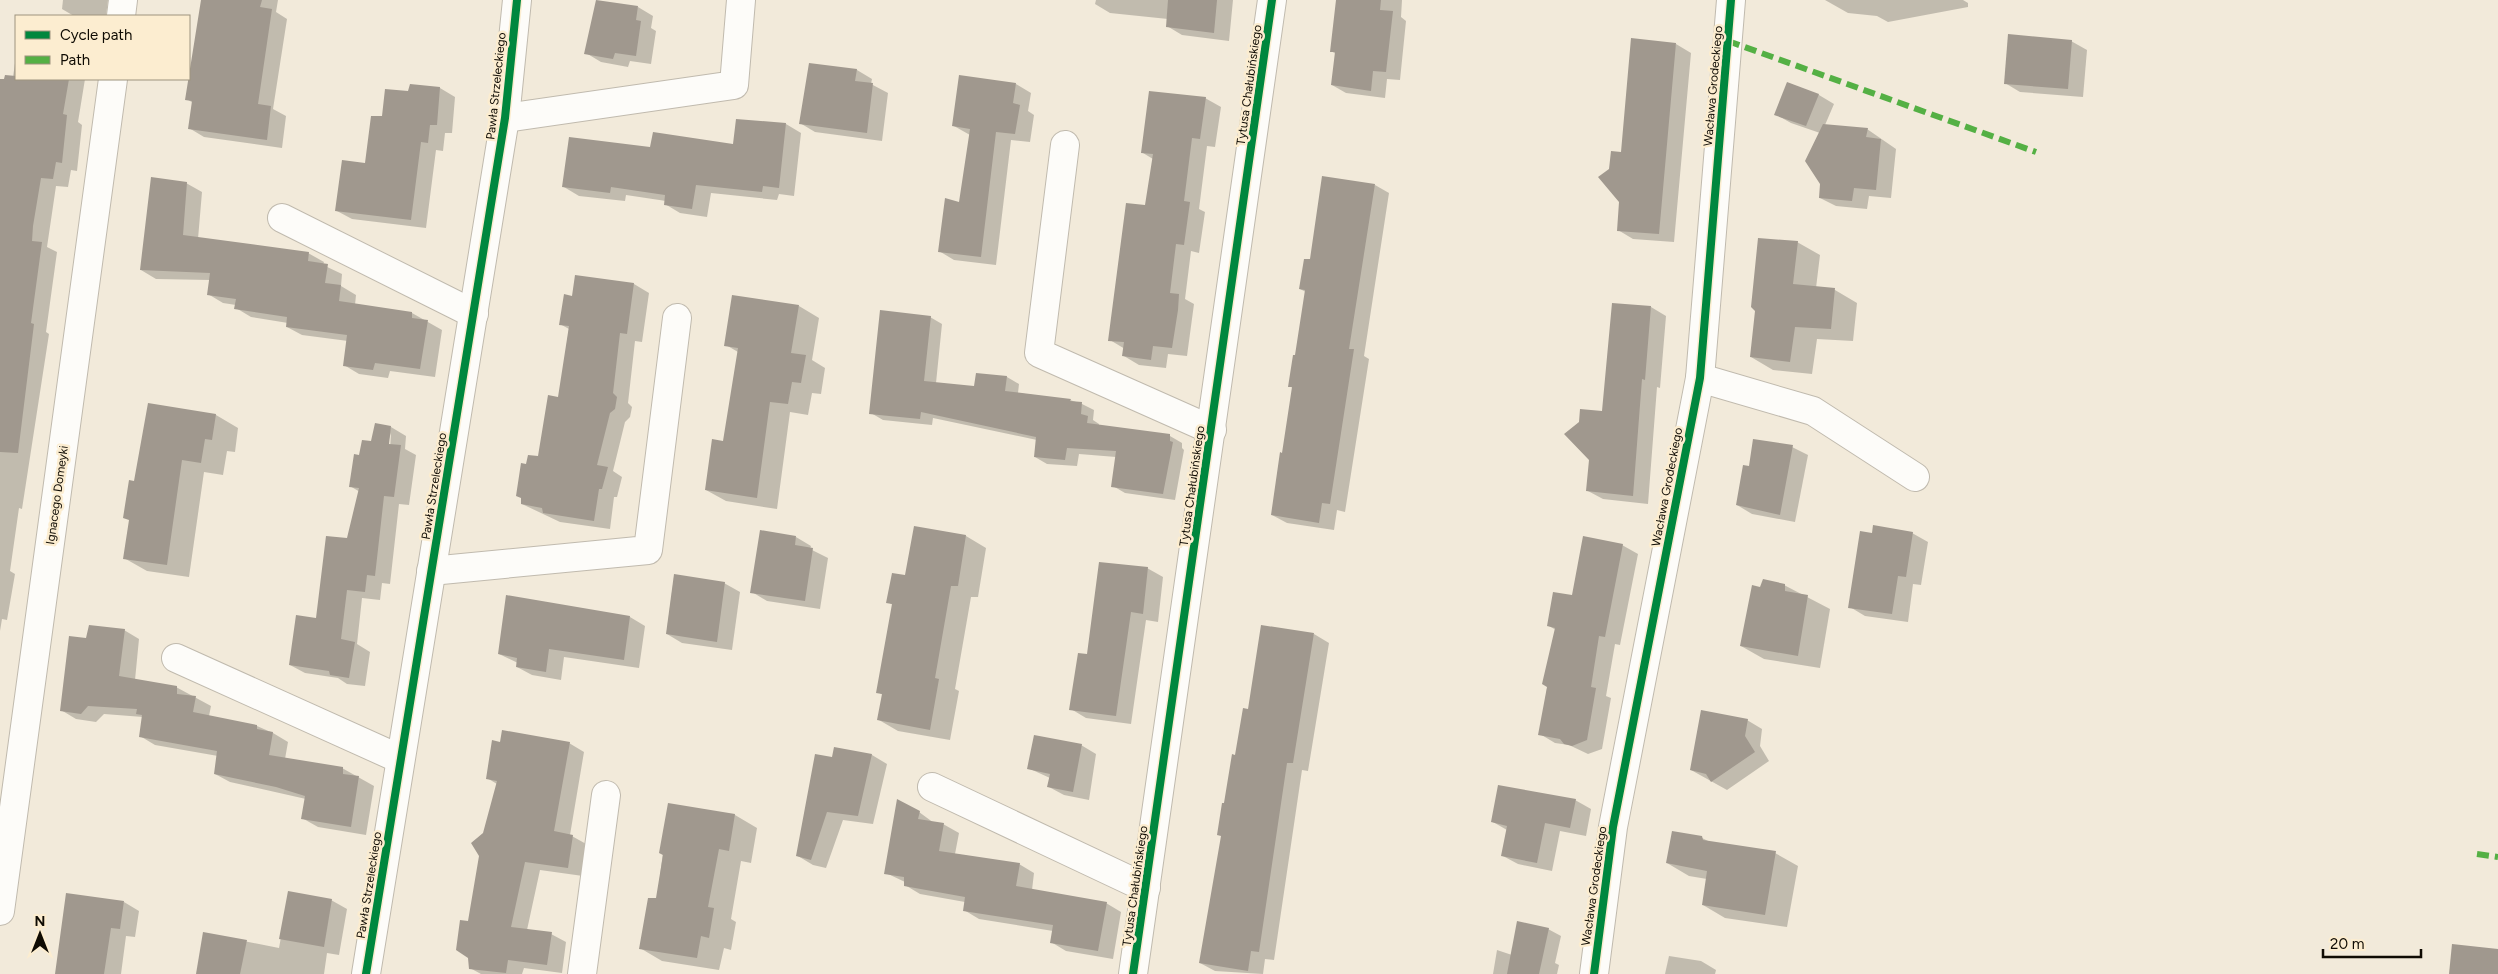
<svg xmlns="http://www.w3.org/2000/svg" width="2498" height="974" font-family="Figtree,sans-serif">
<rect width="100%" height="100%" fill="#f2eada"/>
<!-- shadow -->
<g fill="#0003" fill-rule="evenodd">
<polygon points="63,0 108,0 106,16 74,16 62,9"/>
<polygon points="208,0 278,0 276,12 287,19 273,109 286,116 282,148 204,137 189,128 193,103 187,99"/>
<polygon points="1096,0 1233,0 1229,41 1182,35 1167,26 1168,19 1110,13 1095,4"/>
<polygon points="1337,0 1402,0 1401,17 1406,21 1400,80 1387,79 1385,98 1346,93 1332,85 1336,54 1331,51"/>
<polygon points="1825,0 1963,0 1968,3 1968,7 1888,22 1877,16 1848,13"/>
<polygon points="638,7 653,16 651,28 656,31 651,64 630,61 628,67 601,62 586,53"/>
<polygon points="2071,41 2087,50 2083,97 2020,92 2005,83"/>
<polygon points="1676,44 1691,53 1674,242 1633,239 1618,230 1621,202 1610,170 1622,154"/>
<polygon points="16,56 16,79 85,79 78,122 82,125 77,171 71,170 68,187 56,186 47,247 57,252 46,332 49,334 22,509 19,508 10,571 15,574 7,620 2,619 0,631 0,90 13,77"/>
<polygon points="810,64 857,70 872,79 871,84 888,93 882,141 815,132 800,123"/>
<polygon points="1788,83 1819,95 1834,104 1825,125 1867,129 1896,149 1891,198 1869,196 1867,209 1836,206 1820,198 1820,133 1791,123 1775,114"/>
<polygon points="1016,84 1031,93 1028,111 1034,115 1030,142 1011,140 996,265 954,260 939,251 960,204 970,135 954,126"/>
<polygon points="411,85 440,88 455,97 452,133 445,133 443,151 436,150 426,228 352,219 337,211 366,164 383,117 409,92"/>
<polygon points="1205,98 1221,107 1215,147 1207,146 1199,209 1205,212 1199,253 1191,251 1185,299 1194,304 1187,356 1168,354 1166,368 1139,365 1124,356 1125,349 1110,340 1146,206 1153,159 1143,153"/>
<polygon points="786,124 801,133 794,196 779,194 777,200 711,193 707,217 680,213 665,204 666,201 626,195 625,201 579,196 564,187 651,149 734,146"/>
<polygon points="186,183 202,192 198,239 308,253 324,262 323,265 342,274 341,286 356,295 355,305 412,313 442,330 435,377 390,371 388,378 359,374 344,365 348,341 302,335 287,327 288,323 251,317 236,308 236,305 223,303 208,294 210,280 156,279 141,270"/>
<polygon points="1375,185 1389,193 1364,356 1369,359 1345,512 1337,510 1334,530 1287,523 1272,515 1283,454 1293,388 1289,386 1296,356 1306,292 1300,289 1311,261"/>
<polygon points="1797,242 1820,255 1816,288 1835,290 1857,303 1853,341 1817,339 1812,374 1773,370 1751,357"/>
<polygon points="634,284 649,293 642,342 635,341 628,403 632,407 630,417 625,422 613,471 622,477 617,497 614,497 610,529 560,522 522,504 527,465 539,458 559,398 569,329 560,324 573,298"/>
<polygon points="799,306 819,318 812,360 825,368 821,394 812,393 808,415 790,412 777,509 726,501 706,490 724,442 738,352 726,345"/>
<polygon points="1651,307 1666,316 1660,388 1657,387 1648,504 1603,499 1588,491 1590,460 1603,413"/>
<polygon points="930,317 942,324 936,383 975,387 977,375 1007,377 1019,384 1018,393 1070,400 1082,404 1094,410 1093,420 1099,424 1099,426 1170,436 1182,443 1182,448 1184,450 1175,500 1125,493 1113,486 1116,457 1079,454 1077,466 1047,464 1035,457 1037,440 933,418 932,425 883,420 871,413"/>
<polygon points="149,404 216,415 238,428 235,452 227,451 223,475 204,472 189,577 147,571 124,558"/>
<path d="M391 427 406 436 405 449 416 455 409 505 399 504 390 584 382 583 380 600 362 598 357 644 370 652 365 686 347 684 338 678 305 673 290 665 318 619 348 539 360 492 350 486 361 456 372 443ZM391 433 390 450H387L389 439Z"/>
<polygon points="1792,447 1808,455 1795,522 1752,514 1737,505 1750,467"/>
<polygon points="915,528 966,536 986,548 978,597 971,597 955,689 959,691 950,740 898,731 879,720 883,695 878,692 893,605 888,602 906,576"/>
<polygon points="1912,533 1928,542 1921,585 1913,584 1908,622 1865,616 1850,607 1873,534"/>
<polygon points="796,537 811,546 810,549 828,558 820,609 767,601 752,592"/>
<polygon points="1622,545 1638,554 1620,645 1615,644 1606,696 1611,698 1602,749 1588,754 1569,745 1555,743 1540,734 1556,630 1549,626"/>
<polygon points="1147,568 1163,577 1158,622 1146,620 1131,724 1086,718 1071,709 1088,655"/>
<polygon points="724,583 740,592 732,650 682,643 667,634"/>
<polygon points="1784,585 1830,609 1820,668 1764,659 1741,646 1761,588"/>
<polygon points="630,617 645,626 639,668 564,657 561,680 532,675 517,667 518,663 499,654"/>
<polygon points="124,630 139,639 135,680 176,687 211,706 209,716 257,726 273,733 288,742 285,759 342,768 374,786 366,835 318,827 302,818 306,799 230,782 215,774 218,756 155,745 140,736 143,717 104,714 96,722 76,719 61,710 88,640"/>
<polygon points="1314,634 1329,643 1308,771 1302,770 1274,960 1265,959 1263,974 1215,971 1200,963 1222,836 1226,804 1250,710"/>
<polygon points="1747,720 1762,729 1760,746 1769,761 1727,790 1691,770"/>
<polygon points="501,743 569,743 584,752 570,835 588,845 583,876 540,870 527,930 551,934 566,942 562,973 524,968 522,974 481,974 470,968 469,922 484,834 497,784 487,778"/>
<polygon points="1081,745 1096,754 1089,800 1064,795 1049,787 1050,778 1028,768"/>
<polygon points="872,755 887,764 873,824 843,820 826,868 813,865 798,856 833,758"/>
<polygon points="1575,800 1591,809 1586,836 1560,831 1552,871 1518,864 1503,856 1507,830 1493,822"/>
<polygon points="669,804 735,815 757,828 751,863 741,861 731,919 736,922 731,950 724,948 719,970 662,961 640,948 657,900"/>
<polygon points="919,812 934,823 943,824 959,833 955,854 1019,864 1034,873 1032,890 1106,903 1121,912 1113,959 1066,951 1051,942 1053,931 979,919 964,910 965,902 920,894 905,885 905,882 886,873"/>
<polygon points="1702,838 1710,842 1775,853 1798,866 1787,927 1725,918 1703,905 1707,879 1689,876 1667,863"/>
<polygon points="289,893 331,900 347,909 339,955 327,953 324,974 198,974 204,933 279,948"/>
<polygon points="124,902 139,911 135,937 126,936 121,974 56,974"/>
<polygon points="1548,929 1561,936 1555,963 1559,965 1557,974 1493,974 1497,950 1512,955"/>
<polygon points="1669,956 1701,961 1716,970 1715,974 1665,974"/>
</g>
<!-- building -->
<g fill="#a0988e">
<polygon points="201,0 262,0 260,7 272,9 258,104 271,106 267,140 188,129 192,101 185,100"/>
<polygon points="596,0 638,6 636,20 641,21 636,56 615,53 613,59 584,54"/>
<polygon points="1168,0 1217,0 1214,33 1166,27"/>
<polygon points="1336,0 1381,0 1380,10 1393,11 1386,72 1373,71 1371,91 1331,85 1335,52 1330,52"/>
<polygon points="2008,34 2072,40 2068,89 2004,84"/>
<polygon points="1631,38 1676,43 1659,234 1617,231 1619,202 1598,177 1609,169 1611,151 1621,152"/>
<polygon points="809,63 857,69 855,81 873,83 867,133 799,124"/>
<polygon points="5,75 16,76 16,79 69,79 63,114 67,115 62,163 56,162 53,179 41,178 33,226 32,241 42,242 31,323 34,324 18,453 0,452 0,79 4,79"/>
<polygon points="959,75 1016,83 1013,103 1020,105 1015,134 996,132 981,257 938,252 945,198 959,202 970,129 952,126"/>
<polygon points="1787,82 1819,94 1806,126 1774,115"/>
<polygon points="410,84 440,87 437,125 430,125 428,143 421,142 411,220 335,211 342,160 365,163 371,116 382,116 385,89 408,91"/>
<polygon points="1149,91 1206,97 1200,139 1192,138 1184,201 1190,202 1184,245 1176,244 1170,293 1179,294 1178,310 1172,348 1153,346 1151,360 1122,356 1124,342 1108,341 1126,203 1145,205 1153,154 1141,153"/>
<polygon points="736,119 786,123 779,188 763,186 762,192 696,185 692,209 664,205 665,195 611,187 610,193 562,187 569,137 650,147 653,132 733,144"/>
<polygon points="1823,124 1868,128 1866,137 1881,139 1876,190 1854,188 1852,201 1819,198 1820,184 1805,161"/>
<polygon points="1322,176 1375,184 1349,349 1354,349 1330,504 1322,503 1319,523 1271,515 1280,452 1282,453 1292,387 1288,387 1293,355 1295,355 1305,290 1299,289 1304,259 1310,259"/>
<polygon points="151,177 187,182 183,235 309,252 308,261 328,264 325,283 341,285 339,301 412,312 412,318 428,320 420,369 375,363 373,370 343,366 347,335 286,327 287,317 234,309 236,299 207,295 210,273 140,270"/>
<polygon points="1758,238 1798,241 1793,284 1835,288 1831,329 1795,327 1790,362 1750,357 1755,311 1751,307"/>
<polygon points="575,275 634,283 627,334 620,333 613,393 617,397 615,409 610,413 597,465 608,467 602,489 599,489 594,521 543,513 542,508 521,504 521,498 516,496 521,463 526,464 528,455 538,456 548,395 558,397 569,326 559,325 564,294 572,296"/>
<polygon points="732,295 799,305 791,353 806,355 801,383 792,382 788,404 770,402 757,498 705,490 712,439 723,441 738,348 724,346"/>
<polygon points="1612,303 1651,306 1645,380 1642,379 1633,496 1586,491 1589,460 1564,434 1579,422 1580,409 1602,411"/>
<polygon points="880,310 931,316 924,381 974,386 976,373 1007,376 1005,391 1071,399 1070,401 1082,402 1081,414 1088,416 1087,423 1170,434 1170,441 1173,442 1163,494 1111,487 1116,451 1067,448 1065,460 1034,457 1036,437 921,412 920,419 869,414"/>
<polygon points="148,403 216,414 212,440 205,439 201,463 182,460 167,565 123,559 129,520 123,518 129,480 134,481"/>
<polygon points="375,423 391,426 389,444 401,445 394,497 384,496 375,576 367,575 365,592 347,590 341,639 355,642 349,678 330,675 329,671 289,665 296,615 316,618 326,536 347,538 359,488 349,487 354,454 359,455 362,440 371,441"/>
<polygon points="1753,439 1793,445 1780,515 1736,505 1743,465 1749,466"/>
<polygon points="1873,525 1913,532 1906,577 1898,576 1892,614 1848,608 1860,531 1872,533"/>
<polygon points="914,526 966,535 958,586 951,586 935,678 939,679 930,730 877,720 882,694 876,693 892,604 886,603 892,573 905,575"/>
<polygon points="760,530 796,536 795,545 813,548 805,601 750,593"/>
<polygon points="1583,536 1623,544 1605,637 1599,636 1591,687 1596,688 1587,740 1572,746 1564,744 1560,739 1538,735 1547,687 1542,684 1555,628 1547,626 1553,592 1572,595"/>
<polygon points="1099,562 1148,567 1143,614 1131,612 1116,716 1069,710 1078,653 1087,654"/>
<polygon points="674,574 725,582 717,642 666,634"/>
<polygon points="1763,579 1785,584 1785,591 1808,595 1798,656 1740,646 1752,585 1760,587"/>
<polygon points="506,595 630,616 624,660 549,649 546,672 516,667 517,658 498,654"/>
<polygon points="89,625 125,629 119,676 177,686 177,694 196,696 193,712 257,725 257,729 273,732 269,755 343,767 343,774 359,776 351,827 301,819 305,796 276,787 214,774 217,751 139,737 142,715 136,714 137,709 88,706 81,714 60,711 69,636 86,638"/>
<polygon points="1261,625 1314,633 1293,763 1287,763 1259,952 1251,951 1248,971 1199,963 1221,836 1217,835 1222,803 1224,803 1232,754 1235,755 1243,708 1248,709"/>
<polygon points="1701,710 1748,719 1745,736 1755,752 1711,782 1706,774 1690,770"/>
<polygon points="502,730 570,742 554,831 573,835 568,868 525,862 511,927 552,932 547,965 508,960 506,973 469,969 468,958 456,950 460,920 468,921 479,856 471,843 483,833 497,781 486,779 492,740 500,742"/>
<polygon points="1034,735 1082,744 1073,792 1047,787 1050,774 1027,769"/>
<polygon points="834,747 872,754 858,816 827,812 811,860 796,856 815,754 832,757"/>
<polygon points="1498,785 1576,799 1570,828 1545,823 1537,863 1501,856 1507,826 1491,822"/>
<polygon points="897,799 920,811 918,819 944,823 939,851 1020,863 1016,886 1107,902 1098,951 1050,943 1053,925 963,911 965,897 904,886 904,877 884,874"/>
<polygon points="668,803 735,814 729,851 719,849 708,907 714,908 709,938 701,936 697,958 639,949 648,898 656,898 663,855 659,853"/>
<polygon points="1672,831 1702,836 1703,840 1776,851 1765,915 1702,905 1707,871 1666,863"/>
<polygon points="288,891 332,899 324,947 279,939"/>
<polygon points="66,893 124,901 120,929 111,928 104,974 55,974"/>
<polygon points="1517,921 1549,928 1539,974 1507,974"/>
<polygon points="203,932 247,940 240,974 196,974"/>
<polygon points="2452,944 2498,949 2498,974 2449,974"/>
</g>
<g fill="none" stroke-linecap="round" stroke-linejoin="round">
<defs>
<g id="minor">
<polyline points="121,16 123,0"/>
<polyline points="505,118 734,85 741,0"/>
<polyline points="1065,145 1039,353 1212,430"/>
<polyline points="282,218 474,314"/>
<polyline points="1700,378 1813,411 1915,477"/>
<polyline points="431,571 648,550 677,318"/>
<polyline points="176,658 400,759"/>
<polyline points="932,787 1146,888"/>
<polyline points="0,911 113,79"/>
<polyline points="366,974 505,118 517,0"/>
<polyline points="582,974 606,795"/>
<polyline points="1133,974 1272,0"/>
<polyline points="1594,974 1613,827 1700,378 1731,0"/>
</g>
</defs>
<!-- minor casing -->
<use href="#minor" stroke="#c0baae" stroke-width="30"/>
<!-- minor -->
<use href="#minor" stroke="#fdfcf9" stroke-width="28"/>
<!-- quiet -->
<g stroke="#54b044" stroke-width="6" stroke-dasharray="12 6" stroke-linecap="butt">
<polyline points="1728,41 2036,152"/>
<polyline points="2477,854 2498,857"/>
</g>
<defs>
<g id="cycleway">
<polyline points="366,974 505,118 517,0"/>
<polyline points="1133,974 1272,0"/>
<polyline points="1594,974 1613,827 1700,378 1731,0"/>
</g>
</defs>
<!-- cycleway casing -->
<use href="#cycleway" stroke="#fcedd0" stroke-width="11"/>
<!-- cycleway -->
<use href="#cycleway" stroke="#00873e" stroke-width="8"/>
</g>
<g text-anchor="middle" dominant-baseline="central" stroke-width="5" stroke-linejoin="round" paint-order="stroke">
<!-- street labels -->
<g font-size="12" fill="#0f0b03" stroke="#fcedd0">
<text transform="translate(1249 85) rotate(-82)">Tytusa Chałubińskiego</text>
<text transform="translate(496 86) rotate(-84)">Pawła Strzeleckiego</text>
<text transform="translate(1713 86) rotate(-85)">Wacława Grodeckiego</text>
<text transform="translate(434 486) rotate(-81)">Pawła Strzeleckiego</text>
<text transform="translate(1192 486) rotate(-82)">Tytusa Chałubińskiego</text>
<text transform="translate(1667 487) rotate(-79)">Wacława Grodeckiego</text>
<text transform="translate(57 495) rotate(-82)">Ignacego Domeyki</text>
<text transform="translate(369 885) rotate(-81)">Pawła Strzeleckiego</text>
<text transform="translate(1135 886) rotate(-82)">Tytusa Chałubińskiego</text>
<text transform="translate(1594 886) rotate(-82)">Wacława Grodeckiego</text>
</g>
</g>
<!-- legend -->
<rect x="15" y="15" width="175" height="65" fill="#fcedd0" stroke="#9d937e"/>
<rect x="25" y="31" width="25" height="8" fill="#00873e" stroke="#9d937e"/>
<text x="60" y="40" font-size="15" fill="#0f0b03">Cycle path</text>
<rect x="25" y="56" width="25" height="8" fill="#54b044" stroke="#9d937e"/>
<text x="60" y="65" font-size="15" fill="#0f0b03">Path</text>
<!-- north arrow -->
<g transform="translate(40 934)" stroke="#fcedd0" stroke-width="4" paint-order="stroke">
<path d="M0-4L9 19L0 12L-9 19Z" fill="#0f0b03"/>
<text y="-8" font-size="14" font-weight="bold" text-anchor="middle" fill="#0f0b03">N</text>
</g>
<!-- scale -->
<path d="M2323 949v8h98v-8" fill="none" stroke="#0f0b03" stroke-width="2.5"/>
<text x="2330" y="949" font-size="15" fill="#0f0b03" stroke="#fcedd0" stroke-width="4" paint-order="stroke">20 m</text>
</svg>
